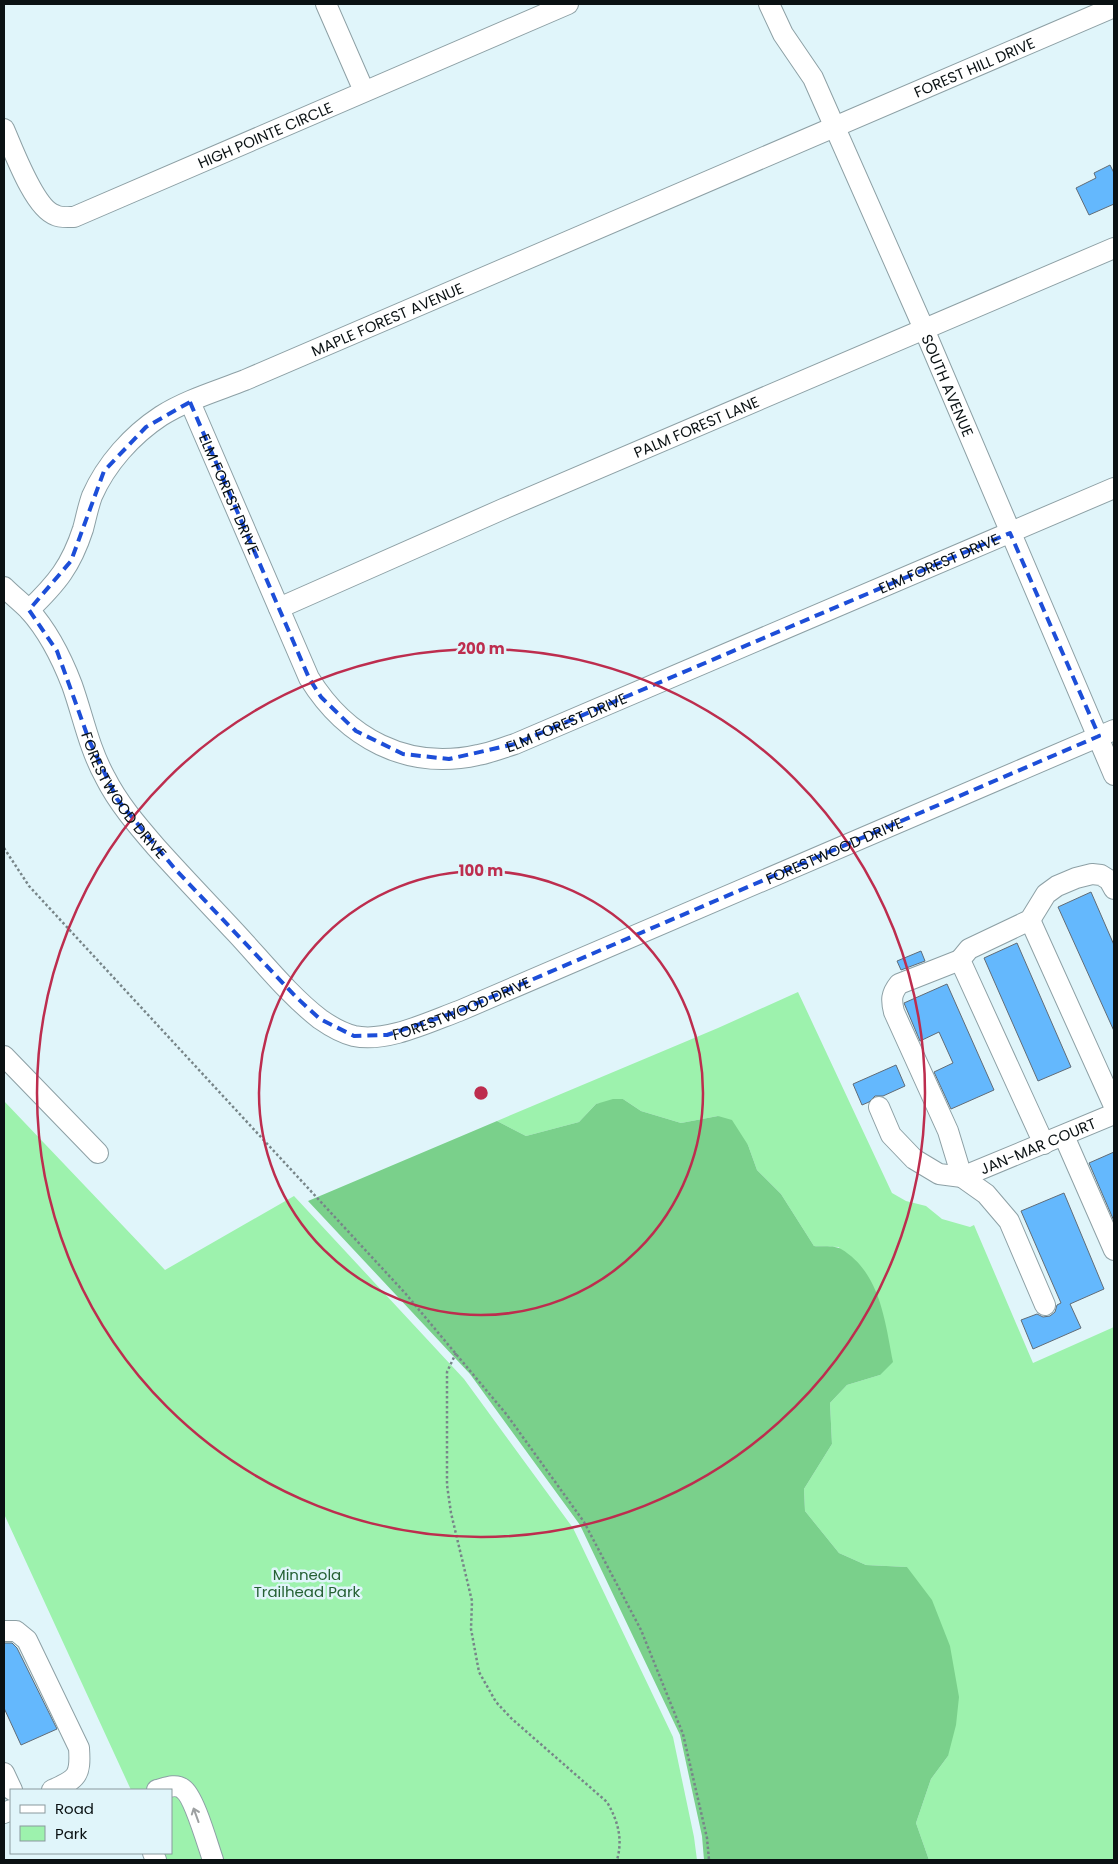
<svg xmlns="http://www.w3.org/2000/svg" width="1118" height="1864" font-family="Poppins,sans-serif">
<rect width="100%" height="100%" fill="#e0f5fa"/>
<!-- green -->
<g fill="#9df2ad">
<polygon points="798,992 892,1193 906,1201 926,1206 942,1219 970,1227 974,1225 1033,1363 1114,1327 1114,1860 929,1860 916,1823 931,1779 948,1756 907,1567 866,1565 839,1553 805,1511 804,1489 832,1444 830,1403 847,1385 880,1375 839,1247 814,1246 781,1194 757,1170 748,1145 718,1116 681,1123 641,1111 623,1099 596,1104 579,1122 526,1136 497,1121 718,1028"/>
<polygon points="4,1101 165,1270 294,1196 464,1379 573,1528 673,1737 694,1837 697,1860 163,1860 159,1853 171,1853 171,1790 131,1790 4,1514"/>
</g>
<!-- forest -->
<path fill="#7ad08b" d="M613 1099H623L641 1111 681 1123 718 1116 732 1120 748 1145 757 1170 781 1194 814 1246C821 1247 834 1245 841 1249 880 1272 885 1321 893 1362L880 1375 847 1385 830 1403 832 1444 804 1489 805 1511 839 1553 866 1565 907 1567 932 1600 950 1646 959 1697 956 1725 948 1756 931 1779 916 1823 929 1860H704L702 1836 680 1735 580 1525 470 1374 308 1201 497 1121 526 1136 579 1122 596 1104Z"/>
<!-- building -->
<g fill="#64b8fd" stroke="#606c77">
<polygon points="1110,165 1114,173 1114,204 1089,215 1076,188 1096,178 1094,173"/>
<polygon points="1091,892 1114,945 1114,1031 1058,907"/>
<polygon points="1017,943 1071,1067 1038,1081 984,958"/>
<polygon points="921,951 925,961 901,970 897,961"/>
<polygon points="947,984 994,1090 951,1109 934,1072 953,1063 939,1032 920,1041 904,1003"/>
<polygon points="896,1065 905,1086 883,1096 875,1096 869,1102 862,1105 853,1084"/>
<polygon points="1114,1152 1114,1221 1089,1163"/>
<polygon points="1064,1193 1104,1289 1070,1304 1081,1328 1033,1349 1021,1320 1037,1314 1043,1317 1050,1316 1055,1312 1057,1305 1061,1303 1021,1211"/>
<polygon points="4,1643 12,1643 17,1648 57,1729 21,1745 4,1708"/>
</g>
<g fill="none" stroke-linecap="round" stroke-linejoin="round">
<defs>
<g id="minor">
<polyline points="326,4 364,91"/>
<path id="s1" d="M769 4 783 34 813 78 924 329 1114 775"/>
<path id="s2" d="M4 129C13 149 34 208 55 215 61 218 68 217 74 217L568 4"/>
<path id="s3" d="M190 402 309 678C346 738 407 771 478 755 490 753 502 748 515 744L1114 488"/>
<path id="s4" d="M4 587C12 595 21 602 29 610 48 631 62 659 72 685 83 716 89 748 105 777 118 803 137 825 156 847 182 876 209 904 236 933 263 962 289 995 320 1019 330 1026 342 1033 354 1036 386 1043 429 1022 459 1011L1114 730"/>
<path id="s5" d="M279 608 503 509 1114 248"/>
<path id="s6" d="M29 610C57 583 71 566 83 529 86 518 88 507 92 496 106 464 132 435 161 416 186 400 217 391 245 380L1114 7"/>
<polyline points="1030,920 1114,1106"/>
<path d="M960 960 899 984C891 994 891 1000 894 1012L948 1131 962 1177"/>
<polyline points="4,1056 98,1153"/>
<polyline points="879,1107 891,1135 914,1159 939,1174 962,1177 986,1194 1009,1221 1045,1305"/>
<polyline points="1064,1136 1114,1250"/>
<polyline points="1044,1144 960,960 969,949 1030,920 1046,894 1057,886 1076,878 1092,874 1101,875 1109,880 1114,889"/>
<path id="s7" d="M962 1177 1114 1114"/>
<path d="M4 1631H16L27 1640 79 1748C81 1776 77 1779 52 1790"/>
<polyline points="4,1773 12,1790"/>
<path d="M157 1790C165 1788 176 1783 183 1789 194 1796 208 1846 213 1860"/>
<polyline points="4,1813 11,1810"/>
<polyline points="153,1853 156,1860"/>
</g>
</defs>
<!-- minor casing -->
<use href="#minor" stroke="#8da0a5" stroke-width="22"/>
<!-- path -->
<g stroke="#778588" stroke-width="2.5" stroke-dasharray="2.5 2.5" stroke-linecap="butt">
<polyline points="4,848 29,886 405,1293 507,1415 584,1522 641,1630 683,1734 707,1838 709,1860"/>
<path d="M456 1353 447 1372V1485L451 1513 472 1601 471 1629 479 1672 496 1702 512 1719 607 1802C618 1821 623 1839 617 1860"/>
</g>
<!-- minor -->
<use href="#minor" stroke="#fff" stroke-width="20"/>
</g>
<!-- one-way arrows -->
<defs><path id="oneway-shaft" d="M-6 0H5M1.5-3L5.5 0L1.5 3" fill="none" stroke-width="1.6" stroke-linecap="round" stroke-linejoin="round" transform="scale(1.25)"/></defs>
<use stroke="#9da0a1" href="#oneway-shaft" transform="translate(196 1815) rotate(-110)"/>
<!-- marked area -->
<path fill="none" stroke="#1d4ed8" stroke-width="4" stroke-dasharray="10 6" stroke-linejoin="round" d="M190 402 309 678 321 697 356 731 403 754 449 759 515 744 1010 533 1099 736 459 1011 387 1035 354 1036 320 1019 296 997 175 869 117 799 89 740 57 651 29 610 71 561 104 471 146 427Z"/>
<!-- distance rings -->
<g fill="none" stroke="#bd2d4e" stroke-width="2.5">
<circle cx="481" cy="1093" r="222"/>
<circle cx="481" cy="1093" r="444"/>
</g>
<g text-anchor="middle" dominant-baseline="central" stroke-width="5" stroke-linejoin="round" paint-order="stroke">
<!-- street labels -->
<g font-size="15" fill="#0a1113" stroke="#e0f5fa">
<text stroke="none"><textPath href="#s6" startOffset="1125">FOREST HILL DRIVE</textPath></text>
<text stroke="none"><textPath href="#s2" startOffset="329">HIGH POINTE CIRCLE</textPath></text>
<text stroke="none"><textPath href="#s6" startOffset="486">MAPLE FOREST AVENUE</textPath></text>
<text stroke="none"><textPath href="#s1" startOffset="422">SOUTH AVENUE</textPath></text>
<text stroke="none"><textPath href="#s5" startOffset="455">PALM FOREST LANE</textPath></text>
<text stroke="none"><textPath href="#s3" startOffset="100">ELM FOREST DRIVE</textPath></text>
<text stroke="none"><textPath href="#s3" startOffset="999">ELM FOREST DRIVE</textPath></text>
<text stroke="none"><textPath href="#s3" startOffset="594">ELM FOREST DRIVE</textPath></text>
<text stroke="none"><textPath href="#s4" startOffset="244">FORESTWOOD DRIVE</textPath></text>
<text stroke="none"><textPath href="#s4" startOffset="1099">FORESTWOOD DRIVE</textPath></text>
<text stroke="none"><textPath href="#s4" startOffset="694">FORESTWOOD DRIVE</textPath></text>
<text stroke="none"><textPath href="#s7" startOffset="82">JAN-MAR COURT</textPath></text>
</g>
<!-- park labels -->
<g font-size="15" fill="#256134" stroke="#e0f5fa">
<text x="307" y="1574">Minneola<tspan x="307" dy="17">Trailhead Park</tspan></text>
</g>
</g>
<circle cx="481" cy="1093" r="8" fill="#bd2d4e" stroke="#e0f5fa" stroke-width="2.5"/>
<g font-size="15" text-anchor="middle" font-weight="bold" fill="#bd2d4e" stroke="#e0f5fa" stroke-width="5" stroke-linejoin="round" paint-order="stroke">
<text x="481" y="654">200 m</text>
<text x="481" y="876">100 m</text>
</g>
<!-- border -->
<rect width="1118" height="1864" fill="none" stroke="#0a1113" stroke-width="10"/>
<!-- legend -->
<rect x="10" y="1789" width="162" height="65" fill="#e0f5fa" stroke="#8a9a9e"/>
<rect x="20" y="1805" width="25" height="8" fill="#ffffff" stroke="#8a9a9e"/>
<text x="55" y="1814" font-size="15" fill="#0a1113">Road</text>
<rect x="20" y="1826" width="25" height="15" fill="#9df2ad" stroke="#8a9a9e"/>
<text x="55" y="1839" font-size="15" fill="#0a1113">Park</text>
</svg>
